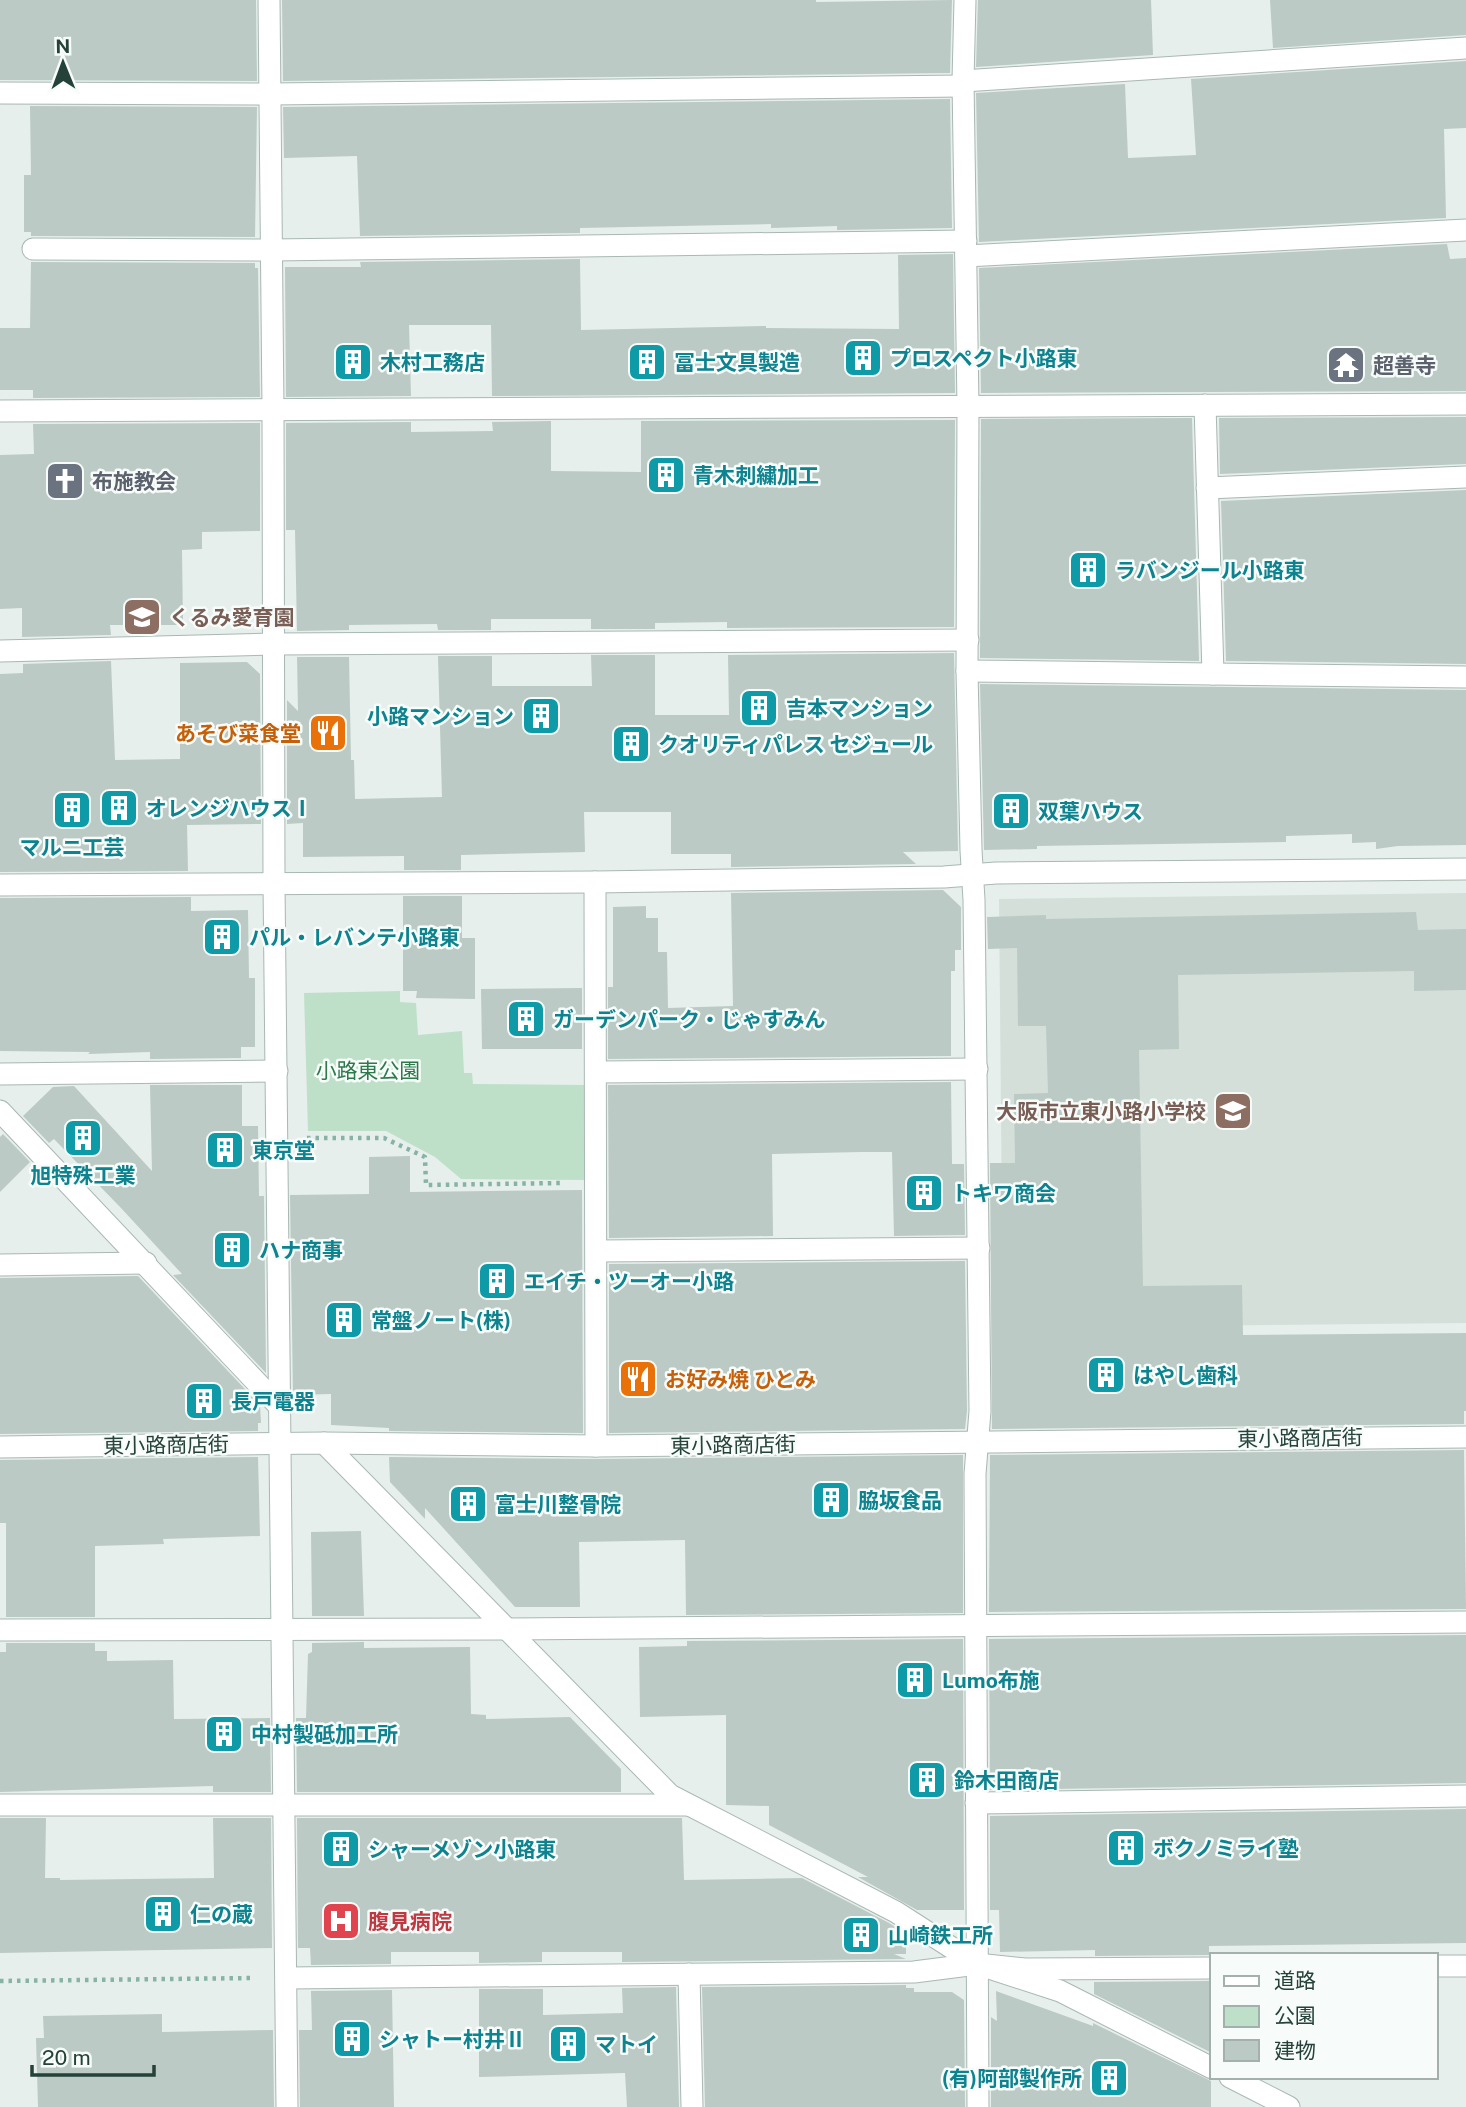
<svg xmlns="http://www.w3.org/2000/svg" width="1466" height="2107" font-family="'Public Sans','Noto Sans JP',sans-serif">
<rect width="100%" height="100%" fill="#e6efeb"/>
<!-- built -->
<polygon fill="#d4dfda" points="1466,893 1466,1323 1003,1328 999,899"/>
<!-- green -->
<polygon fill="#bfe0c8" points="400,991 400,1002 416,1003 418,1035 462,1031 464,1073 472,1073 473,1084 585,1085 586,1180 461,1179 435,1157 386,1131 308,1131 304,993"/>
<!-- building -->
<g fill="#bbcac4">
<polygon points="0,0 256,0 257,81 0,80"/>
<polygon points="282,0 816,0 816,2 952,0 950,73 283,81"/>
<polygon points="978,0 1151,0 1153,55 976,67"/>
<polygon points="1270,0 1466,0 1466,35 1273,48"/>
<polygon points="1466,61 1466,128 1444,129 1446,218 979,242 976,93 1125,84 1128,158 1196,155 1191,79"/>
<polygon points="950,99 952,228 837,230 837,226 771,228 771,224 580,228 580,233 360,236 357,156 284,158 283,107"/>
<polygon points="30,106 257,107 255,237 31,236 31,232 24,232 24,175 31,175"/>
<polygon points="1447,244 1450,259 1466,258 1466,391 981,393 979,268"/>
<polygon points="953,254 955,393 492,396 491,325 409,325 411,396 286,397 285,267 361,267 360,262 580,259 581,330 766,326 766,328 899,329 898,255"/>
<polygon points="31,262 255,263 255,268 258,268 260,397 33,398 33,390 0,390 0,328 30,328"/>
<polygon points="1466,417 1466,464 1220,474 1219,418"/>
<polygon points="1192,418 1199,661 980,658 981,419"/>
<polygon points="955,420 954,627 727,628 727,622 655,623 655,629 591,629 591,619 491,619 491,630 438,630 437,624 349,625 349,630 297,631 295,530 286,530 286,423 411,422 411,432 493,431 492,422 551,421 551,471 641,472 641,421"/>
<polygon points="260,423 260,531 202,532 202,549 182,550 183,625 110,625 111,635 22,637 22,608 0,609 0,455 34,454 33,424"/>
<polygon points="1466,490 1466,664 1226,661 1221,501"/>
<polygon points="954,653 958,851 903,852 916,864 731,867 731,854 671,854 671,812 584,812 585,852 461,855 461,870 404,870 404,856 303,857 303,823 287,824 287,700 298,711 297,657 349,657 351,760 354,760 355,799 442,797 438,656 492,656 492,686 592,686 591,655 655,655 655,715 729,715 728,655"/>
<polygon points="111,661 115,760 180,759 180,663 247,662 260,674 261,824 187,825 188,871 0,872 0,674 23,673 23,664"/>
<polygon points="980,684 1466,690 1466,845 1398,846 1376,849 1376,842 1352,843 1352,834 1286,836 1286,842 1037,846 1037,849 984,850"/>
<polygon points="943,890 961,907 961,950 955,950 955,971 951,971 951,1056 608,1059 608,987 613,987 613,907 646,906 646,918 658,918 658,952 667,952 668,1008 733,1006 731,893"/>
<polygon points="403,896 462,896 462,938 475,938 475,999 416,998 417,991 403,991"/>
<polygon points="191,897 191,911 248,910 249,978 255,978 255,1047 241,1047 241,1058 150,1059 150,1052 88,1054 90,1052 0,1051 0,898"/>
<polygon points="1416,912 1418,930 1466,929 1466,990 1414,991 1414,971 1178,975 1179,1049 1139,1050 1143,1286 1242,1285 1243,1335 1466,1333 1466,1411 1464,1411 1464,1424 992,1429 990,1163 1015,1163 1014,1094 1048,1093 1046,1026 1018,1026 1017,948 988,949 987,917 1046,915 1046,919"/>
<polygon points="582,988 582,1049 482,1049 481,989"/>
<polygon points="951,1082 952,1164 964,1164 965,1235 894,1236 892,1152 861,1152 772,1154 773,1236 609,1238 608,1085"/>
<polygon points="150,1085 242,1085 242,1126 258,1126 259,1196 264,1196 266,1373 173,1275 182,1274 121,1208 54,1139 49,1143 23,1116 53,1087 74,1086 152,1171"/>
<polygon points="3,1134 30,1162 0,1192 0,1137"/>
<polygon points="410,1156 410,1192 582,1190 583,1433 389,1431 389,1428 331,1425 331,1394 293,1395 290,1195 369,1194 369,1157"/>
<polygon points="965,1261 967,1411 965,1429 609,1433 609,1264"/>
<polygon points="138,1276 260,1405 261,1423 258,1423 258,1431 0,1434 0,1278"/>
<polygon points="1464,1450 1466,1609 989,1612 990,1455"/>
<polygon points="963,1455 963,1613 686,1615 685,1540 579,1542 580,1607 515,1607 425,1508 425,1519 390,1482 389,1457 596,1459"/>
<polygon points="258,1457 260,1536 163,1539 164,1544 95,1546 95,1617 6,1617 6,1523 0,1523 0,1460"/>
<polygon points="361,1531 364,1616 312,1616 311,1532"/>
<polygon points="1466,1635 1466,1783 990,1790 989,1639"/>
<polygon points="963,1639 964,1910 917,1910 858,1877 868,1877 769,1825 769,1806 726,1805 726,1715 640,1717 639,1647 687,1646 687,1641"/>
<polygon points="364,1642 364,1648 470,1647 471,1714 486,1715 486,1719 570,1717 621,1769 621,1792 297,1792 296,1718 306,1718 308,1654 312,1652 312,1643"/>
<polygon points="6,1643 95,1643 95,1651 107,1651 107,1661 173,1660 174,1719 270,1718 271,1792 213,1792 213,1786 0,1792 0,1652 6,1652"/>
<polygon points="1466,1809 1466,1943 1209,1946 1209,1955 1095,1956 1095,1950 1000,1952 999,1910 990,1910 990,1816"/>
<polygon points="0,1818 46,1818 45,1878 60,1878 60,1880 214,1878 213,1818 271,1818 272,1948 0,1953"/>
<polygon points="297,1818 682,1818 684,1880 802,1878 889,1923 906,1934 906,1954 894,1954 906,1959 622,1962 622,1952 542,1952 542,1962 479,1963 479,1952 391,1952 391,1964 311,1965 310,1948 298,1948"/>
<polygon points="1209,1981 1210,2052 1094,1994 1094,1982"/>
<polygon points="906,1985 906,1988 914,1988 914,1992 952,1992 964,2000 965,2107 705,2107 702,1987"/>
<polygon points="676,1987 679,2107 627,2107 625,2073 479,2077 479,1989 543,1989 543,2015 623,2013 622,1988"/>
<polygon points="392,1990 394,2107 300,2107 299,2030 312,2030 311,1991"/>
<polygon points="996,1991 1093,2026 1093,2023 1211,2081 1211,2107 991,2107 991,2017 997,2021"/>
<polygon points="162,2014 162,2032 273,2030 274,2107 38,2107 36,2038 44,2038 43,2016"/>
</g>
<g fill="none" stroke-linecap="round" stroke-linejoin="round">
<defs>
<g id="service">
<polyline points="1205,405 1213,674"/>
<polyline points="1207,488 1466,477"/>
<polyline points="967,671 1466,677"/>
<polyline points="595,882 596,1446"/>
<polyline points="596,1072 977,1069"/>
<polyline points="597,1251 979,1248"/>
<polyline points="0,1630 507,1629 1466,1622"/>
</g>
<g id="minor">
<polyline points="269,0 273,411 274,884 287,2107"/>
<polyline points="965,0 963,81 968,406 967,671 971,850 974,900 980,1411 975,1474 978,2107"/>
<polyline points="963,81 1466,48"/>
<polyline points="0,93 271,94 963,86"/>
<polyline points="33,249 271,250 966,241"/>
<polyline points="966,256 1466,230"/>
<polyline points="0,411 1466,404"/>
<polyline points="0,651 273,644 968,640"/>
<polyline points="0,885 595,882 944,877 996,873 1466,869"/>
<polyline points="0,1074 277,1071"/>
<polyline points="0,1111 280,1407"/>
<polyline points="0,1265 146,1263"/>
<polyline points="324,1443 670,1795 896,1912 977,1964 1060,1991 1212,2068"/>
<polyline points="0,1447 324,1443 596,1446 1466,1437"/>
<polyline points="976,1803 1466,1796"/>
<polyline points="0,1805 687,1805"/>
<polyline points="1436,1966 1466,1966"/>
<polyline points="689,1974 692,2107"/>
<polyline points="287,1978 914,1972 977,1964 1025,1969 1212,1968"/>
<polyline points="1230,2077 1289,2107"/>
</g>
</defs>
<!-- service casing -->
<use href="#service" stroke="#a8b8b2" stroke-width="23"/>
<!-- minor casing -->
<use href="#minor" stroke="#a8b8b2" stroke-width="23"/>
<!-- path -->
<g stroke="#86b3a5" stroke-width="4.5" stroke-dasharray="3.5 5" stroke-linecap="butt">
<polyline points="307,1138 384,1138 425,1157 426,1185 564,1183"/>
<polyline points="0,1981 255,1978"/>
</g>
<!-- service -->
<use href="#service" stroke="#fff" stroke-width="21"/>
<!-- minor -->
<use href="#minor" stroke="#fff" stroke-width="21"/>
</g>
<!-- icons -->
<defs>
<symbol id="building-square" viewBox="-11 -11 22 22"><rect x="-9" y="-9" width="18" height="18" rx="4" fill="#0f9aa8" stroke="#f7fbf9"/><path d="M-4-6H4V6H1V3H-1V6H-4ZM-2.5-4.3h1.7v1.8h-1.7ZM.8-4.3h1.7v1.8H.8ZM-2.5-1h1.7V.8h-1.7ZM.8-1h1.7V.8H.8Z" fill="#fff"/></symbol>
<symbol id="temple-square" viewBox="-11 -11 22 22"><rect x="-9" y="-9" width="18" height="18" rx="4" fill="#6b7280" stroke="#f7fbf9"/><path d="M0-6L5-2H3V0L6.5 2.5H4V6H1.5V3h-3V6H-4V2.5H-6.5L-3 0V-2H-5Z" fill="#fff"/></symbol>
<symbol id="church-square" viewBox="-11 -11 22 22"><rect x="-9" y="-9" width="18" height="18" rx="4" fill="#6b7280" stroke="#f7fbf9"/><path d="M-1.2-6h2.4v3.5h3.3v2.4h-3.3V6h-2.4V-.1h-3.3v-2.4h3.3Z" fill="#fff"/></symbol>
<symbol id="school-square" viewBox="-11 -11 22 22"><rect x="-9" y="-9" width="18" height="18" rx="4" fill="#8d6e63" stroke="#f7fbf9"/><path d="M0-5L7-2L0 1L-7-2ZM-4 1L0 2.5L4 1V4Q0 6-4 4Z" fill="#fff"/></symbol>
<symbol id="restaurant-square" viewBox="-11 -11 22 22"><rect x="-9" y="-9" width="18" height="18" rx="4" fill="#e8710a" stroke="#f7fbf9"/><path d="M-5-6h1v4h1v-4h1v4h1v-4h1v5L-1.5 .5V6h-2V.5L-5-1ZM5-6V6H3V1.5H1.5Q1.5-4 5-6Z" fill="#fff"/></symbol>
<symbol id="hospital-square" viewBox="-11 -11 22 22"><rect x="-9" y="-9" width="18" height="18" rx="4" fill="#e0444e" stroke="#f7fbf9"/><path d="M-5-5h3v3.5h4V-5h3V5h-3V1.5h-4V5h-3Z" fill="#fff"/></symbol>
</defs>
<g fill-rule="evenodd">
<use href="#building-square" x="841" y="336" width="44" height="44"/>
<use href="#building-square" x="331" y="340" width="44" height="44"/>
<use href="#building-square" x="625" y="340" width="44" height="44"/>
<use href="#temple-square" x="1324" y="343" width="44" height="44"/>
<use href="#building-square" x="644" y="453" width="44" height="44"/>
<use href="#church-square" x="43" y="459" width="44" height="44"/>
<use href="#building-square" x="1066" y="548" width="44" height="44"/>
<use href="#school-square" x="120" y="595" width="44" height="44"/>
<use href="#building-square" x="737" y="686" width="44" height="44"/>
<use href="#building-square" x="519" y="694" width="44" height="44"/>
<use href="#restaurant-square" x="306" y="711" width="44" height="44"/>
<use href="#building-square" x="609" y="722" width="44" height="44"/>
<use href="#building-square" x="97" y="786" width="44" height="44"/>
<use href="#building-square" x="50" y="788" width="44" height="44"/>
<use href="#building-square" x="989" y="789" width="44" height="44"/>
<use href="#building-square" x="200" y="915" width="44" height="44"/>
<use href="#building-square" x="504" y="997" width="44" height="44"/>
<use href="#school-square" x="1211" y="1089" width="44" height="44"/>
<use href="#building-square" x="61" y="1116" width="44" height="44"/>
<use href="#building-square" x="203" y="1128" width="44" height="44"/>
<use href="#building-square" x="902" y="1171" width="44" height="44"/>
<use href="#building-square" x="210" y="1228" width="44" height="44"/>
<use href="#building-square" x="475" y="1259" width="44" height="44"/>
<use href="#building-square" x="322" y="1298" width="44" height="44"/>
<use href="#building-square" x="1084" y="1353" width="44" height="44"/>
<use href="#restaurant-square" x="616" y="1357" width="44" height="44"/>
<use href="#building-square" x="182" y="1379" width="44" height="44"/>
<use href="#building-square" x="809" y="1478" width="44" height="44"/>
<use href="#building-square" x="446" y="1482" width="44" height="44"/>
<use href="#building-square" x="893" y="1658" width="44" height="44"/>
<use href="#building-square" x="202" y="1712" width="44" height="44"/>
<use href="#building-square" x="905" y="1758" width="44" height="44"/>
<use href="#building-square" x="1104" y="1826" width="44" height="44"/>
<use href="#building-square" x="319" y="1827" width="44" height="44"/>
<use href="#building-square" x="141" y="1892" width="44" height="44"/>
<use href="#hospital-square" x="319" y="1899" width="44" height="44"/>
<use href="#building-square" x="839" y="1913" width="44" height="44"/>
<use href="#building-square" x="330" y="2017" width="44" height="44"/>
<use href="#building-square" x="546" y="2022" width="44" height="44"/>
<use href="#building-square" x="1087" y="2056" width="44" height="44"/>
</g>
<g text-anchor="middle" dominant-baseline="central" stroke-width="5" stroke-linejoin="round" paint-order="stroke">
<!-- culture labels -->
<g font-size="21" font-weight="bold" fill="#0d838f" stroke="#f7fbf9" text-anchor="start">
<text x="890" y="358">プロスペクト小路東</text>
<text x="380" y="362">木村工務店</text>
<text x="674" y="362">冨士文具製造</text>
<text x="693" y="475">青木刺繍加工</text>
<text x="1115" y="570">ラバンジール小路東</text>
<text x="786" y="708">吉本マンション</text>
<text x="514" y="716" text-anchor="end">小路マンション</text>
<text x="658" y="744">クオリティパレス セジュール</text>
<text x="146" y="808">オレンジハウスⅠ</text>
<text x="1038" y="811">双葉ハウス</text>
<text x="72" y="847" text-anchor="middle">マルニ工芸</text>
<text x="249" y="937">パル・レバンテ小路東</text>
<text x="553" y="1019">ガーデンパーク・じゃすみん</text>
<text x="252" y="1150">東京堂</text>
<text x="83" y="1175" text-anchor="middle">旭特殊工業</text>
<text x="951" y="1193">トキワ商会</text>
<text x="259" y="1250">ハナ商事</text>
<text x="524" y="1281">エイチ・ツーオー小路</text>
<text x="371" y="1320">常盤ノート(株)</text>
<text x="1133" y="1375">はやし歯科</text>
<text x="231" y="1401">長戸電器</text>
<text x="858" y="1500">脇坂食品</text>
<text x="495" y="1504">富士川整骨院</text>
<text x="942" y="1680">Lumo布施</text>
<text x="251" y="1734">中村製砥加工所</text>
<text x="954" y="1780">鈴木田商店</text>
<text x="1153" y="1848">ボクノミライ塾</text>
<text x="368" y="1849">シャーメゾン小路東</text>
<text x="190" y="1914">仁の蔵</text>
<text x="888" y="1935">山崎鉄工所</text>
<text x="379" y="2039">シャトー村井Ⅱ</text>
<text x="595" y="2044">マトイ</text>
<text x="1082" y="2078" text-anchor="end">(有)阿部製作所</text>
</g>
<!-- worship labels -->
<g font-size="21" font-weight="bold" fill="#5b616d" stroke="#f7fbf9" text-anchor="start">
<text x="1373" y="365">超善寺</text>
<text x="92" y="481">布施教会</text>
</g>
<!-- education labels -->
<g font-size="21" font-weight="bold" fill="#785e54" stroke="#f7fbf9" text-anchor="start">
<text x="169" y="617">くるみ愛育園</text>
<text x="1206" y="1111" text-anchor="end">大阪市立東小路小学校</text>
</g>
<!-- food labels -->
<g font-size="21" font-weight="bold" fill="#c56008" stroke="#f7fbf9" text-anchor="end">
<text x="301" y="733">あそび菜食堂</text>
<text x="665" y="1379" text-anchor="start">お好み焼 ひとみ</text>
</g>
<!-- park labels -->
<g font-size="21" fill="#2d7a4b" stroke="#f7fbf9">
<text x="368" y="1070">小路東公園</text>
</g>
<!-- street labels -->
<g font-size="21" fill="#24423a" stroke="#f7fbf9">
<text transform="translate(1300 1438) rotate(-1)">東小路商店街</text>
<text transform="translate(166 1445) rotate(-1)">東小路商店街</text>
<text transform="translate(733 1445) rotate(-1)">東小路商店街</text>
</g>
<!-- health labels -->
<g font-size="21" font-weight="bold" fill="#be3a42" stroke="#f7fbf9" text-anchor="start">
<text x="368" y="1921">腹見病院</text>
</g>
</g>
<!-- legend -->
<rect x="1210" y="1953" width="228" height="126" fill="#f7fbf9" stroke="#a3b1ad" stroke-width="2"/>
<rect x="1224" y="1976" width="35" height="10" fill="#ffffff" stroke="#a3b1ad" stroke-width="2"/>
<text x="1274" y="1988" font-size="21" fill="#24423a">道路</text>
<rect x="1224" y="2006" width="35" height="21" fill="#bfe0c8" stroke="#a3b1ad" stroke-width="2"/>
<text x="1274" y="2023" font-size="21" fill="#24423a">公園</text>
<rect x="1224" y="2040" width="35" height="21" fill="#bbcac4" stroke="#a3b1ad" stroke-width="2"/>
<text x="1274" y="2058" font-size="21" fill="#24423a">建物</text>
<!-- north arrow -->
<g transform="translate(63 63) rotate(359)" stroke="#f7fbf9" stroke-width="5" paint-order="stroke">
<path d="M0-5L12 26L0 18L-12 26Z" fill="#24423a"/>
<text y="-10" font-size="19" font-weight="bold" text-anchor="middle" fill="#24423a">N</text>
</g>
<!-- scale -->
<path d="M32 2065v10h122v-10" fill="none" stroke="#24423a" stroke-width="3.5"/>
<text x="42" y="2065" font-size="21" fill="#24423a" stroke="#f7fbf9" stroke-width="5" paint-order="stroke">20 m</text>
</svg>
